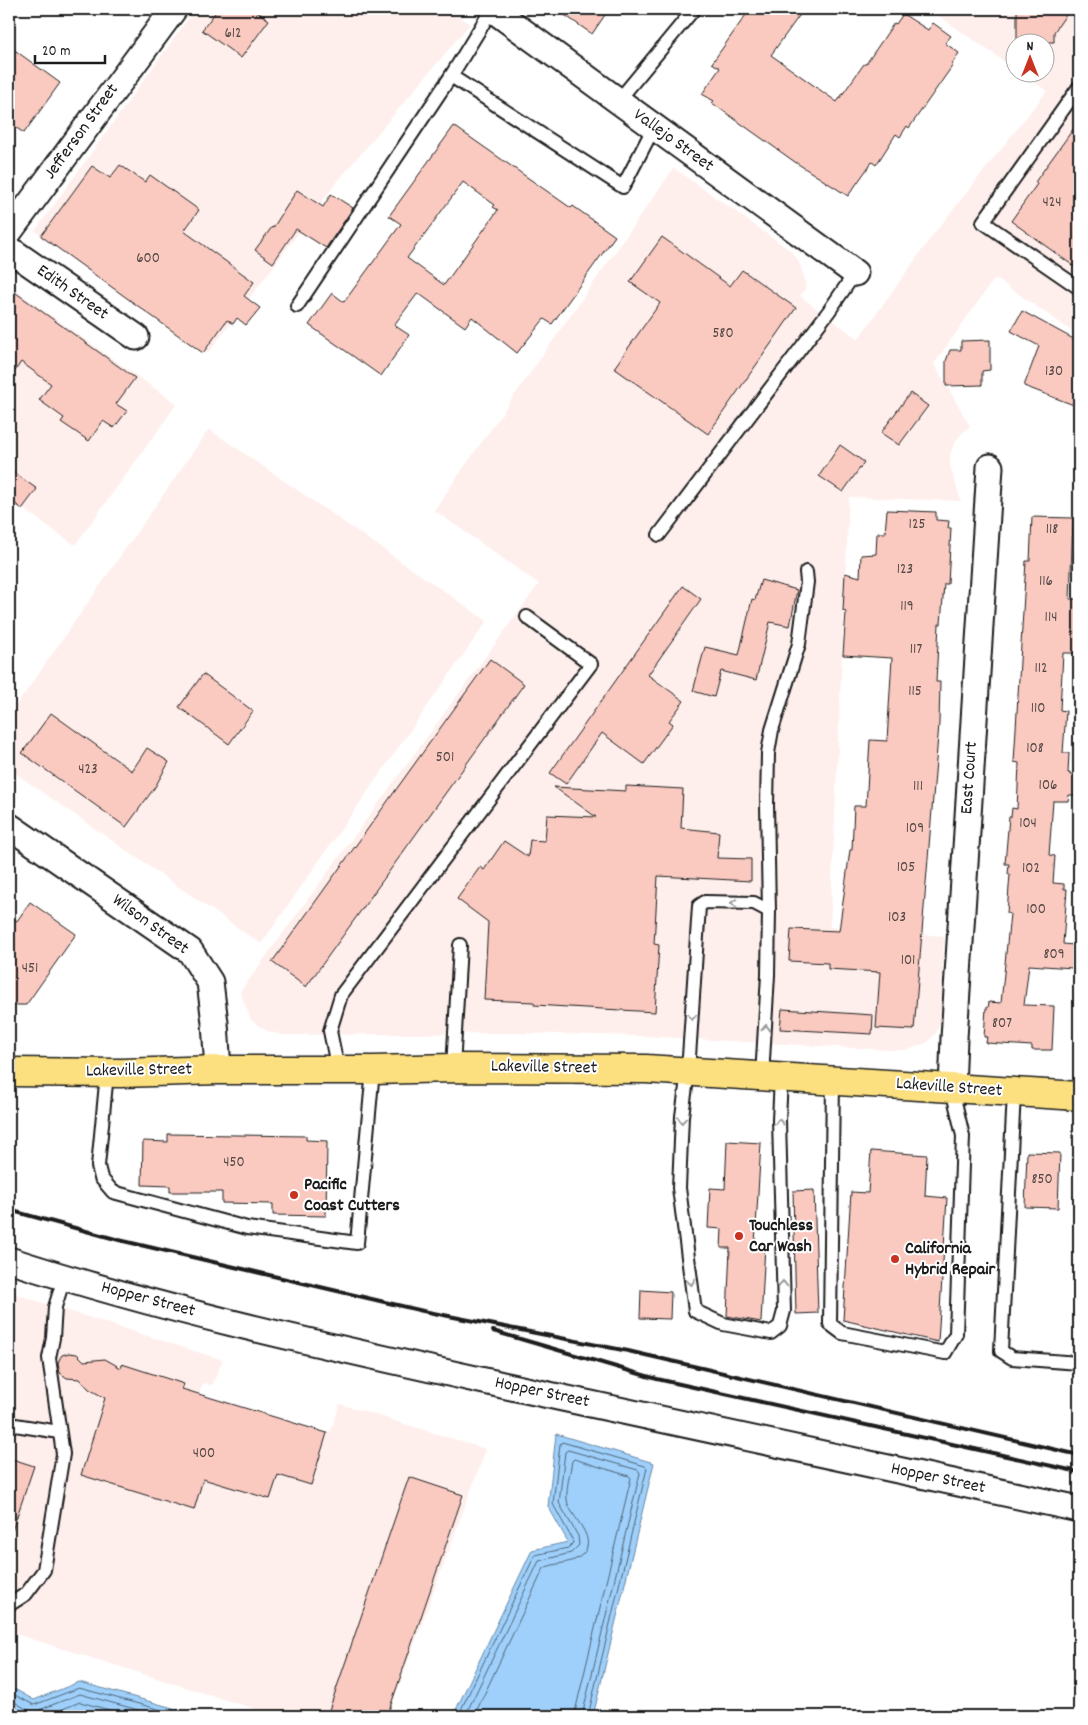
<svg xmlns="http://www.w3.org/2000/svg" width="1088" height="1725" font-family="Dekko,sans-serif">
<rect width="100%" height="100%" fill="#fff"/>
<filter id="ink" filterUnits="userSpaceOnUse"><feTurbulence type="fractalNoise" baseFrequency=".02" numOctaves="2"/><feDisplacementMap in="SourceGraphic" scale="10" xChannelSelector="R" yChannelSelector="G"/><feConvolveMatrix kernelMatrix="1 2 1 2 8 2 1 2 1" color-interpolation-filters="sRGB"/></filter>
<g filter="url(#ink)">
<!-- built -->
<g fill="#feefec">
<polygon points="195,9 449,9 470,24 337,182 209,352 35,231"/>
<polygon points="929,9 1079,9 1079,336 995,278 934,364 970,426 961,434 953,446 950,455 950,466 961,501 849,497 830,927 944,936 941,1020 936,1033 928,1042 918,1046 906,1050 890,1050 640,1036 514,1033 282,1035 270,1032 259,1026 251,1020 240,992 539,584 434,510 674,168 791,251 798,260 802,270 806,287 800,296 858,339 933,235 1047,91 1021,73 1046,72 1046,42 1016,42 1015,69"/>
<polygon points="9,286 177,404 75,545 9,499"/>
<polygon points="209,429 487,621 261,944 9,769 9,716"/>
<polygon points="9,1292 223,1360 212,1385 203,1383 199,1394 327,1433 331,1430 340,1404 486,1449 388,1716 277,1716 9,1632"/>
</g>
<!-- water -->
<g fill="#9ed0fb" stroke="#6a88a2">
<polygon points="556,1434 654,1463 593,1716 453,1716 532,1550 568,1542 548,1506"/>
<polygon points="79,1682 202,1716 9,1716 9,1686 34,1700"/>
</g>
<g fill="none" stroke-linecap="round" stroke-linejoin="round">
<!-- shore -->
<g stroke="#506475" stroke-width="1">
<polyline points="9,1692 34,1705 79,1688 184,1716"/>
<polyline points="9,1699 28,1710 34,1712 80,1694 160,1716"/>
<polyline points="45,1716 80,1702 132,1716"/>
<polyline points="458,1716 535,1555 568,1548 573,1543 572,1539 553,1504 560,1444 562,1442 645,1466 647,1468 588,1716"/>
<polyline points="465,1716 539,1561 571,1553 579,1545 578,1536 559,1503 565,1452 568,1450 638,1470 640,1473 582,1716"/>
<path d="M474 1716 544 1568C554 1563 568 1564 578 1558 604 1541 569 1517 567 1500 566 1488 570 1473 572 1461L574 1459 629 1476 631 1478 574 1716"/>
</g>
</g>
<!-- building -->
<g fill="#facac1" stroke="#1c1c1c" fill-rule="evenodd">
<polygon points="218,9 253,9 269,20 241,58 202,30"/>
<polygon points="556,9 609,9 592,34"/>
<polygon points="750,9 804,9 771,55 837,102 864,64 866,64 894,23 896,24 903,14 928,30 933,23 951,36 945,43 959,53 952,64 953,65 909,128 907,126 900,137 896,134 876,165 872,162 848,196 795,162 712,103 714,101 702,94 720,68 712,63"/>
<polygon points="1017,9 1070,9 1054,32 1054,42 1017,42"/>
<polygon points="9,46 60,83 24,133 9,123"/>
<polygon points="1079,121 1079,270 1011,221 1037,184 1035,182"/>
<path d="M454 126 571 208 573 206 615 236 552 324 544 319 517 353 472 317 465 327 418 293 394 325 409 335 381 376 309 325 332 293 344 302 401 224 389 216ZM463 182 495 205 493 207 498 210 444 285 407 258Z"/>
<polygon points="120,165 145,182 150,175 199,210 184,231 254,282 244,296 260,308 246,325 237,318 233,324 227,320 203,353 41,236 92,166 110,178"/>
<polygon points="297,190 323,207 331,194 353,208 326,248 296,229 273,263 255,250 272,227 273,228"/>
<polygon points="662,237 730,286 742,270 796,308 708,434 614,368 660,303 630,282"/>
<polygon points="9,288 135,378 116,404 127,411 114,428 103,421 89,441 61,422 64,418 39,400 51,384 21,362 9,380"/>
<polygon points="1022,311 1079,342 1079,407 1024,386 1039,346 1011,331"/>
<polygon points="990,340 990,370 982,371 982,385 946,386 946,361 950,350 961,350 961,341"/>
<polygon points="910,393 928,406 899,445 881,433"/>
<polygon points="840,445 864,462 843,492 819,476"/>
<polygon points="9,469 37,489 22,509 9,499"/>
<polygon points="887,510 936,512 936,520 949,521 948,528 951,528 948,584 944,584 941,624 939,624 936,682 940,682 939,724 914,1030 876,1028 880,972 828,969 828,963 789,961 791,929 839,931 850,850 852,850 854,806 866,806 870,740 887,741 892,658 843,655 846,612 843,611 845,573 860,577 861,555 876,554 877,533 885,533"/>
<polygon points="1032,517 1073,518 1070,599 1079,599 1078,627 1079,627 1079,653 1063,653 1060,710 1066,711 1063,753 1069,753 1068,773 1070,773 1070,775 1079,776 1078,795 1069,795 1068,801 1053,801 1049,855 1055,856 1053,883 1064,884 1064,889 1067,889 1063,944 1074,945 1073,968 1029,965 1024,1005 1054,1006 1052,1050 1032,1050 1032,1046 986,1043 987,1037 984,1037 986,1008 988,1008 989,1002 1001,1003 1010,914 1007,913 1010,874 1008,874 1009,864 1005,864 1009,817 1011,817 1012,808 1017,809 1019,763 1014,762 1026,561 1030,561"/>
<polygon points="761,580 797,590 790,626 770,622 756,680 721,671 714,697 693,691 705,647 739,655 752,599 755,600"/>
<polygon points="683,586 701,599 648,675 684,701 669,721 673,724 644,764 602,733 566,784 550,773"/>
<polygon points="490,659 524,684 306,987 272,962"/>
<polygon points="203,674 253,711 229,744 179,707"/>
<polygon points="51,713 132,771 147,748 169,762 155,787 126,827 22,753"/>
<polygon points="626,786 683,789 681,828 719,832 717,858 751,859 751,881 658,876 654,944 659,945 655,1012 534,1005 534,1002 484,1000 488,922 457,899 480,867 484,870 504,841 528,857 530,840 545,841 547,815 596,817 554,787 626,791"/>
<polygon points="30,902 76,934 26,1005 9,1005 9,916 17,921"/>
<polygon points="782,1009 873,1015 872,1034 780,1029"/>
<polygon points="168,1134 306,1136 306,1140 327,1141 326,1216 273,1215 273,1204 222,1203 222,1192 170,1192 170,1186 142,1185 143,1141 168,1142"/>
<polygon points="727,1141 761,1143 755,1244 765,1245 761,1322 727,1316 730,1248 721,1248 722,1229 708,1228 710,1188 725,1189"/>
<polygon points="871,1151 927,1155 925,1196 947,1198 938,1342 843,1320 851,1192 868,1193"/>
<polygon points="1027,1152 1060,1153 1058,1208 1025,1207"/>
<polygon points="814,1190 818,1313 796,1314 793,1191"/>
<polygon points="641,1290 671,1292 670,1319 640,1318"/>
<polygon points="69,1353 77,1354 84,1361 105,1359 121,1368 122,1364 184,1384 182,1389 327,1433 311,1485 278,1475 270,1499 203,1479 194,1510 81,1475 105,1398 89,1389 80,1379 67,1378 60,1373 58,1363 60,1358 62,1355"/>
<polygon points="9,1458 34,1466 12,1531 9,1530"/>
<polygon points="409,1477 463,1495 387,1716 327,1716"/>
</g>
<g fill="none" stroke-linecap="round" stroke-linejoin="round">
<defs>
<g id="lane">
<polyline points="451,76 492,9"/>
<polyline points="1079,87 983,222 1079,288"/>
<polyline points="618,101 694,9"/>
<polyline points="297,306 451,76 623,187 654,127"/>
<polyline points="659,535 829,311 855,273"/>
<polyline points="769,911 767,805 768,753 772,730 799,644 807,582 806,572"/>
<polyline points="453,1068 460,945"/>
<polyline points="338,1070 330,1031 341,995 591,664 527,617"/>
<polyline points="107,1073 98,1166 101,1178 113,1192 247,1228 357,1243 373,1070"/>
<polyline points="762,1077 768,975 769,911 754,903 705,902 699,906 688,1072 682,1116 679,1188 695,1311 723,1324 771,1333 780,1326 784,1311 779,1120 781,1078"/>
<polyline points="833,1081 830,1324 842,1333 945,1353 956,1334 963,1136 952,1089"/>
<polyline points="1014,1093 1001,1351 1012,1358 1079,1363"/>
<polyline points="9,1424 59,1432"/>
<polyline points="9,1603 12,1603 26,1594 44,1570 63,1454 49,1358 53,1338 55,1307 64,1278"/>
</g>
<g id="street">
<polyline points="492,9 855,273"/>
<polyline points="9,232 174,9"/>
<polyline points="9,249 136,337"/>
<polyline points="9,826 190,951 210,982 215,1023 218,1070"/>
<polyline points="952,1089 954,1038 990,467"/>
<path d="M9 1260C172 1313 340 1349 507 1386 697 1427 888 1468 1079 1509"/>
</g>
<polyline id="primary" points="9,1072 121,1073 218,1070 373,1070 453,1068 646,1069 1079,1096"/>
</defs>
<!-- lane casing -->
<use href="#lane" stroke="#1c1c1c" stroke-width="16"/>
<!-- street casing -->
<use href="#street" stroke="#1c1c1c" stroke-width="29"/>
<!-- primary casing -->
<use href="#primary" stroke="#1c1c1c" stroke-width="31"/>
<!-- lane -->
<use href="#lane" stroke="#fff" stroke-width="12"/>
<!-- street -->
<use href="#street" stroke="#fff" stroke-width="25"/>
<!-- primary -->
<use href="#primary" stroke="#fce080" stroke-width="28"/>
<!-- rail -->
<g stroke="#1c1c1c" stroke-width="4">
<polyline points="9,1210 119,1240 423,1311 628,1351 1079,1455"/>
<polyline points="493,1331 657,1379 1079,1472"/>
</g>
</g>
<!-- one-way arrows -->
<defs><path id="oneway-chevron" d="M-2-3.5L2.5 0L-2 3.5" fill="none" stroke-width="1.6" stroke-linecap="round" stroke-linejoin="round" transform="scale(1.25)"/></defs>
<g stroke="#999">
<use href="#oneway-chevron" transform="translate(734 903) rotate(-178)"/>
<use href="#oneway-chevron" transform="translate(692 1017) rotate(93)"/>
<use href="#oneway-chevron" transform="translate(766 1028) rotate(-87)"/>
<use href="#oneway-chevron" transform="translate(682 1120) rotate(94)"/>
<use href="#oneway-chevron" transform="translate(779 1122) rotate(-90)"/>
<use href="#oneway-chevron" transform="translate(691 1282) rotate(82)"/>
<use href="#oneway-chevron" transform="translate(783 1284) rotate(-92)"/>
</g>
</g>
<!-- markers -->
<g fill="#c8321e" stroke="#fff" stroke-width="2">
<circle cx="294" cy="1195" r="5"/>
<circle cx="739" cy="1236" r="5"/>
<circle cx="895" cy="1259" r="5"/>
</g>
<g text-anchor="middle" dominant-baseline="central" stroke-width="4" stroke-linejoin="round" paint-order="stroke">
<!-- number labels -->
<g font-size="15" fill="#544845">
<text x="233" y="34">612</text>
<text x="1052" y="203">424</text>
<text x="148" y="259">600</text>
<text x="723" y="334">580</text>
<text x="1054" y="372">130</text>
<text x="917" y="525">125</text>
<text x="1052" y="530">118</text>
<text x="905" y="570">123</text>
<text x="1046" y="582">116</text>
<text x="907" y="607">119</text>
<text x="1051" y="618">114</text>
<text x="916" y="650">117</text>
<text x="1041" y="669">112</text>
<text x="915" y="692">115</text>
<text x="1038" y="709">110</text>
<text x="1035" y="749">108</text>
<text x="445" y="758">501</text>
<text x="88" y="770">423</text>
<text x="1048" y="786">106</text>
<text x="918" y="787">111</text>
<text x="1028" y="824">104</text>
<text x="915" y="829">109</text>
<text x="906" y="868">105</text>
<text x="1031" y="869">102</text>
<text x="1036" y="910">100</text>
<text x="897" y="918">103</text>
<text x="1054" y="955">809</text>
<text x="908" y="961">101</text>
<text x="30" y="969">451</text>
<text x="1002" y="1024">807</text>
<text x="234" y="1163">450</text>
<text x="1042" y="1180">850</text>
<text x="204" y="1454">400</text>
</g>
<!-- street labels -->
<g font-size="18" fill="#1c1c1c" stroke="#fff">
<text transform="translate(82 132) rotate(-54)">Jefferson Street</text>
<text transform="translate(673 141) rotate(36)">Vallejo Street</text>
<text transform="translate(72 293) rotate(35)">Edith Street</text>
<text transform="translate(970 778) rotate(-86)">East Court</text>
<text transform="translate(150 925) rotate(36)">Wilson Street</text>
<text transform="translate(544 1068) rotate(1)">Lakeville Street</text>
<text transform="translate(139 1071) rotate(-1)">Lakeville Street</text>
<text transform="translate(949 1088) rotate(4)">Lakeville Street</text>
<text transform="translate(148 1300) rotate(15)">Hopper Street</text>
<text transform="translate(542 1393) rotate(12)">Hopper Street</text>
<text transform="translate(938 1479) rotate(12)">Hopper Street</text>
</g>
<!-- poi labels -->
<g font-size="18" font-weight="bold" fill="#1c1c1c" stroke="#fff" text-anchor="start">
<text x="304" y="1185">Pacific<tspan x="304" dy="21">Coast Cutters</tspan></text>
<text x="749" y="1226">Touchless<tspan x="749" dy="21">Car Wash</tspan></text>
<text x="905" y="1249">California<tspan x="905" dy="21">Hybrid Repair</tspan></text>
</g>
</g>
<!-- margin -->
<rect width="1088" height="1725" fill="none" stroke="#fff" stroke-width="30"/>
<rect x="15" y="15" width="1058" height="1695" fill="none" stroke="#1c1c1c" stroke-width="2" filter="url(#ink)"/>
<!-- north arrow -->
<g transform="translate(1030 58)"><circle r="24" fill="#ffffff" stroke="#a4a4a4"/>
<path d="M0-4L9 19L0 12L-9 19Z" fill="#c8321e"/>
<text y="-8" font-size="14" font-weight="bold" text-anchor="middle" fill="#1c1c1c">N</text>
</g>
<!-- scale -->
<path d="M35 55v8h70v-8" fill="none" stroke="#1c1c1c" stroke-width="2.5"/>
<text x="42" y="55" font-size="15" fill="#1c1c1c" stroke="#ffffff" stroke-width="4" paint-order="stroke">20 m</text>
</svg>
